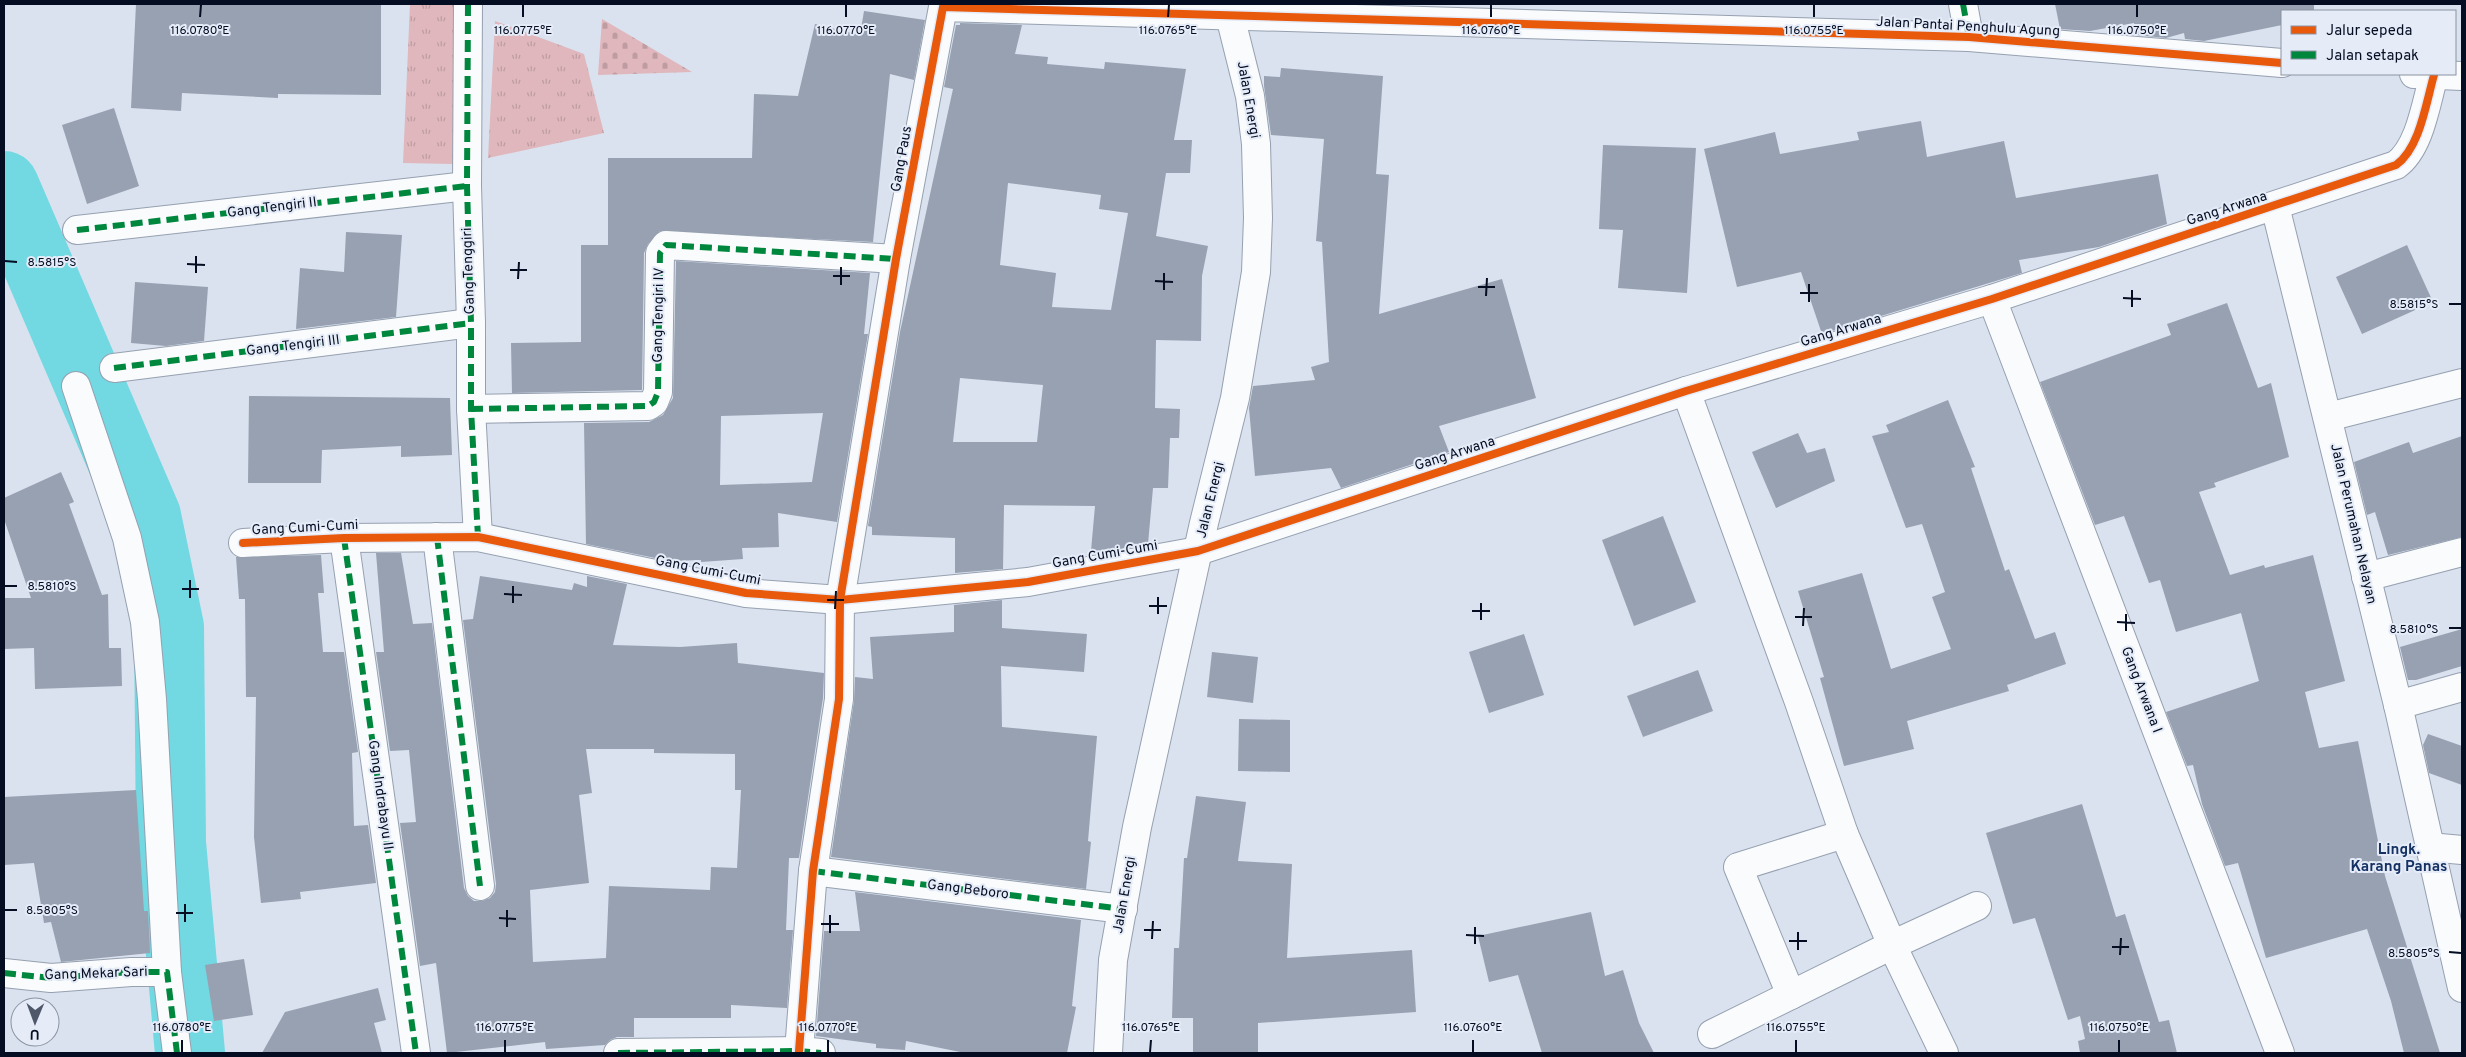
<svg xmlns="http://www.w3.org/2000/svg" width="2466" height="1057" font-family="Overpass,sans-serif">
<defs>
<pattern id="cemetery-stones" width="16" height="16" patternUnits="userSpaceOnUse" patternTransform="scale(1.25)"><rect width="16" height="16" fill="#dfb7bc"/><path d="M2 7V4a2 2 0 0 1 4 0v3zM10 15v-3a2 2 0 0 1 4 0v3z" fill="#be9ca1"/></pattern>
<pattern id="park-tufts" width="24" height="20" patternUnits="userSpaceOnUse" patternTransform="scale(1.25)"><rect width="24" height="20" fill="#dfb7bc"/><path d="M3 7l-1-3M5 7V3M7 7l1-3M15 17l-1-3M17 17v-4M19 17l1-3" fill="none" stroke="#be9ca1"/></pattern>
</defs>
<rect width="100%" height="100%" fill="#dae2ef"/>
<!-- cemetery -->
<polygon fill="url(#cemetery-stones)" points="602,19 692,72 598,75"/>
<!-- park -->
<g fill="url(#park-tufts)">
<polygon points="410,4 457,4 453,164 403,163"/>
<polygon points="495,21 584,54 604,133 488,158"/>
</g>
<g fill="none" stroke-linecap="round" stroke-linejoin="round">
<!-- river -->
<polyline stroke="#72d8e2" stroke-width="70" points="4,186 146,516 169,627 171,843 190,1053"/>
</g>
<!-- building -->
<g fill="#97a1b1" fill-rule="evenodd">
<polygon points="136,4 381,4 381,95 278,94 278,98 182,93 181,111 131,108"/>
<polygon points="2055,4 2314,4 2314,11 2282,11 2282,25 2204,41 2185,39 2184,33 2166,38 2137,35 2134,23 2090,31 2060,29"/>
<polygon points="864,11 925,20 914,80 890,74 873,242 660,231 648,244 644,253 642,390 512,393 511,343 581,342 581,245 608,245 608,158 752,158 754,94 798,96 815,24 860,35"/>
<path d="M960 23 1022 25 1015 54 1048 57 1047 64 1104 69 1105 62 1186 69 1174 140H1192L1190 173H1166L1156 236 1208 246 1202 276 1201 341 1156 340 1155 408 1180 409 1179 438H1170L1168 488H1153L1148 544 1106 552 1091 551 1095 506 1004 505 1003 569 955 573V538L872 535V527L868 526 900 332 953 89 944 87 956 25H960ZM1008 183 1101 195 1099 209 1128 213 1111 310 1052 307 1056 273 1000 265ZM960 378 1043 385 1037 442H953Z"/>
<polygon points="1281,68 1383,76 1376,174 1389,175 1379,314 1502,279 1536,398 1439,426 1449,452 1341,488 1331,468 1255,476 1249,408 1253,386 1315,380 1311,367 1329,362 1322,242 1316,241 1324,139 1271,135 1264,86 1264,76 1280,77"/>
<polygon points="114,108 139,186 87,204 62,125"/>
<polygon points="1921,121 1927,157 2004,141 2016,198 2158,174 2167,224 2099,247 2019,260 2022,273 1822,334 1801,272 1737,287 1704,149 1775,132 1780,154 1859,140 1857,132"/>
<polygon points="1603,145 1696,148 1687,293 1618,288 1623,230 1599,229"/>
<polygon points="346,232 402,235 396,317 296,329 300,268 344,272"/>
<polygon points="2407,245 2433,302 2362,334 2336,277"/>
<path d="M676 261 870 273 864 334H868L837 522 778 513 779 547 742 548 743 559 701 562V560L670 561 586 544 584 423 649 422 663 415 673 398ZM823 413 812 482 720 485 721 416Z"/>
<polygon points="135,282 208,287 204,341 166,346 131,343"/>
<polygon points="2227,303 2258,388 2271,383 2289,457 2214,483 2216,487 2199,492 2230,575 2264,565 2265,568 2313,555 2345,681 2305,692 2319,748 2358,741 2385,876 2440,1053 2404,1053 2391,1001 2367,929 2266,958 2238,863 2225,866 2202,804 2193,765 2187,766 2166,712 2259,681 2241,613 2176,632 2160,580 2149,583 2124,516 2095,525 2040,382 2171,335 2167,324"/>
<polygon points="249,396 450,398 452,455 401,457 401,446 322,450 321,483 248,483"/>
<polygon points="1948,400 1975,467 1971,468 2005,571 2009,569 2035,639 2055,632 2066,664 2007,685 2009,691 1907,721 1914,749 1844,766 1820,678 1824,677 1798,591 1862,573 1891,669 1951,649 1932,597 1945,592 1922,524 1906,528 1872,436 1889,432 1886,425"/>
<polygon points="1798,433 1807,453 1825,448 1835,481 1776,508 1752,452"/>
<polygon points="2462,436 2462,537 2388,555 2375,512 2367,515 2354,462 2409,442 2413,453"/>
<polygon points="61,472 74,502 69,504 102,595 108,594 109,648 121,648 122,686 35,689 34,648 4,649 4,598 31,598 4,519 4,498"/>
<polygon points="1663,516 1696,602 1634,626 1602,540"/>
<path d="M376 553H401L413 624 432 623 464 888 468 896 474 901H482L490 898 495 892 496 884 463 620 473 619 480 576 572 590 574 583 587 587V576L627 584 613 645 680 647 737 643 738 663 824 673 823 698 799 858H789L786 930H793L787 1008 731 1005V1018H634V1037H617L610 1040 605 1045 546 1049 545 1042 447 1053 436 963 420 966 400 823 416 822 409 750 390 751 376 652H384ZM586 749H654V753L735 754V790H741L737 868 711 867 710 890 609 886 606 958 533 962 530 890 589 883 579 795 592 793Z"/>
<polygon points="321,555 324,593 318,593 323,652 344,652 358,752 352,753 354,826 368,825 376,883 300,892 301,899 261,903 254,837 256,697 246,697 245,599 239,599 236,557"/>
<polygon points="1002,600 1002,628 1087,634 1084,672 1001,666 1002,727 1097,736 1088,841 1091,842 1086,889 831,857 854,701 855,677 873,679 870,637 954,632 954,605"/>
<polygon points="2462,629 2462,666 2416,680 2408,680 2400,647"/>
<polygon points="1524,634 1544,695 1489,713 1469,652"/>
<polygon points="1212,652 1258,657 1253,703 1207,697"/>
<polygon points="1698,670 1713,711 1643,737 1627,696"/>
<polygon points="1239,719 1290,720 1290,772 1238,771"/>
<polygon points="2428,734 2462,746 2462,785 2429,773 2423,745"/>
<polygon points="136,790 144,911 148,911 150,953 61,962 51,922 44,923 34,863 4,865 4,797"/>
<polygon points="1196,796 1246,802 1238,861 1292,864 1287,958 1412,950 1416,1012 1258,1023 1258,1053 1193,1053 1193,1018 1172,1018 1174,948 1179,948 1184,858 1187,858"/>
<polygon points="2082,804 2116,917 2125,914 2159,1022 2169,1020 2177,1053 2080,1053 2078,1041 2085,1039 2080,1016 2068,1020 2035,918 2013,924 1986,833"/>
<polygon points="855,892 1081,920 1072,1006 1076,1007 1067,1053 965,1053 906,1041 905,1050 876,1048 876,1044 816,1036 824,931 860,931"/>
<polygon points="1591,912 1605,976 1623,970 1639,1023 1654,1053 1542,1053 1518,975 1489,982 1478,936"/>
<polygon points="244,959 253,1015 214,1021 205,965"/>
<polygon points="378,988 386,1020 374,1023 382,1053 262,1053 285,1012"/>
</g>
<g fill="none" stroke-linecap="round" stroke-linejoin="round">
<defs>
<g id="street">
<polyline points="468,4 467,186 471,323 471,409 478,537"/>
<polyline points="1963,4 1969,37"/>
<polyline points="2414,74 2462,76"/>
<polyline points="2275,206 2398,705 2462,988"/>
<polyline points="77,230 467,186"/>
<polyline points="1992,299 2280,1053"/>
<polyline points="114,368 471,323"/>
<polyline points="76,386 127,538 145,622 152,699 167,972"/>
<polyline points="1686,391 1799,702 1844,834 1892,945 1944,1053"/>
<polyline points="471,409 648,406 654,402 658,392 660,253 666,245 896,259"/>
<polyline points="2328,417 2462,383"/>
<polyline points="437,537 480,886"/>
<polyline points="344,538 416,1053"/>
<path d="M243 543 344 538 478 537 746 593 840 600 1028 582 1198 551 1686 391 1992 299 2396 165C2420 148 2426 103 2434 75"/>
<polyline points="2366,577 2462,552"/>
<polyline points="2398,705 2462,687"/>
<polyline points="2429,847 2462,850"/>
<polyline points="813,871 1123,909"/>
<polyline points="4,973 51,978 131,972 167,972 177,1053"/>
<polyline points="1791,995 1738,867 1844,834"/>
<polyline points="1712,1034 1892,945 1977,906"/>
<polyline points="799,1051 813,871 839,699 840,600 896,259 943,7 1969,37 2282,63"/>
<polyline points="618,1053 799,1051 821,1053"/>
</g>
<polyline id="highway" points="1108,1053 1113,960 1137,827 1204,523 1235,398 1256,272 1258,218 1256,144 1250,96 1227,4"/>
</defs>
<!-- street casing -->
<use href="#street" stroke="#96a0b0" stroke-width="30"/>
<!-- highway casing -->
<use href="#highway" stroke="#96a0b0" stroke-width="30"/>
<!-- street -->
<use href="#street" stroke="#f9fbfd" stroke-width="28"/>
<!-- highway -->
<use href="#highway" stroke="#f9fbfd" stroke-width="28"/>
<!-- quiet -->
<g stroke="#00873e" stroke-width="6" stroke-dasharray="12 6" stroke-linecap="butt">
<polyline points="468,4 467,186 471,323 471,409 478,537 475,537"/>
<polyline points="1963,4 1969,37"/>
<polyline points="77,230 467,186"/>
<polyline points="114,368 471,323"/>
<polyline points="471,409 648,406 654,402 658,392 660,253 666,245 896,259"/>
<polyline points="437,537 480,886"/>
<polyline points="344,538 416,1053"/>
<polyline points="813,871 1123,909"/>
<polyline points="4,973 51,978 131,972 167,972 177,1053"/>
<polyline points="618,1053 799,1051 821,1053"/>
</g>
<defs>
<g id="cycleway">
<path d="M243 543 344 538 478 537 746 593 840 600 1028 582 1198 551 1686 391 1992 299 2396 165C2420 148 2426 103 2434 75"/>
<polyline points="799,1051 813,871 839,699 840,600 896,259 943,7 1969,37 2282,63"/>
</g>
</defs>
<!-- cycleway casing -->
<use href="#cycleway" stroke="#e5ecf8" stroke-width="11"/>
<!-- cycleway -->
<use href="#cycleway" stroke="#e8590c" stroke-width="8"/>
</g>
<!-- ticks -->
<path fill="none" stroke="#040d22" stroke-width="2" d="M200 17 201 5M523 17V5M846 17V5M1168 17 1169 5M1491 17V5M1814 17V5M2137 17V5M5 261 17 262M187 264 205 265M510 270H527M196 273V256M833 276H850M518 279 519 262M1155 281 1173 282M841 285V267M1478 287H1495M1164 290V273M1800 293H1818M1486 296 1487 278M2123 298 2141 299M1809 302V284M2449 304H2461M2132 307V290M5 586H17M182 589H199M504 594 522 595M190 598V580M827 600H844M513 603V586M1149 606H1167M835 609 836 591M1472 611H1490M1158 614V597M1795 617H1812M1481 620V603M2117 622 2135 623M1803 626 1804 608M2449 628H2461M2126 631V614M5 910H17M176 913H193M499 918 516 919M185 922V904M821 924H839M507 927V910M1144 930H1161M830 933V915M1466 935 1484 936M1152 939 1153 921M1789 941H1807M1475 944V927M2112 947H2129M1798 950V932M2449 952 2461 953M2120 955 2121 938M182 1052V1040M505 1052V1040M828 1052V1040M1150 1052 1151 1040M1473 1052V1040M1796 1052V1040M2119 1052V1040"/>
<g text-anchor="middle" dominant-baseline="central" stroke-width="4" stroke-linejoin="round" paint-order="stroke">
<!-- street labels -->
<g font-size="14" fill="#040d22" stroke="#e5ecf8">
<text transform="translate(1968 27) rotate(3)">Jalan Pantai Penghulu Agung</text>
<text transform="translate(1248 100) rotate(80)">Jalan Energi</text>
<text transform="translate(902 159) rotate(-80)">Gang Paus</text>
<text transform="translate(272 208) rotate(-7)">Gang Tengiri II</text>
<text transform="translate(2227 209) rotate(-18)">Gang Arwana</text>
<text transform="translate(469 271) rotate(-92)">Gang Tenggiri</text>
<text transform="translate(659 315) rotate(-89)">Gang Tengiri IV</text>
<text transform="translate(1841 331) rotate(-17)">Gang Arwana</text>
<text transform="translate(293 346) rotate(-7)">Gang Tengiri III</text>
<text transform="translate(1455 454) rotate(-18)">Gang Arwana</text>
<text transform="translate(1211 500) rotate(-76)">Jalan Energi</text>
<text transform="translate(2353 524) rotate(77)">Jalan Perumahan Nelayan</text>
<text transform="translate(305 528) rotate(-3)">Gang Cumi-Cumi</text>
<text transform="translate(1105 555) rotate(-10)">Gang Cumi-Cumi</text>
<text transform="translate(708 571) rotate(11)">Gang Cumi-Cumi</text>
<text transform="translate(2141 690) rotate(69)">Gang Arwana I</text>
<text transform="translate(380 795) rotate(82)">Gang Indrabayu II</text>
<text transform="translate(968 890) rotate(7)">Gang Beboro</text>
<text transform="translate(1125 895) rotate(-80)">Jalan Energi</text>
<text transform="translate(96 974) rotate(-2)">Gang Mekar Sari</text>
</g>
<!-- neighbourhood labels -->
<g font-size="15" font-weight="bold" fill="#153062" stroke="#e5ecf8">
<text x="2399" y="850">Lingk.<tspan x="2399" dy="17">Karang Panas</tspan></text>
</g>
</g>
<g font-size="12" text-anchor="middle" fill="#040d22" stroke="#e5ecf8" stroke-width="4" stroke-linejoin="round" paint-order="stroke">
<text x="200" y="34">116.0780°E</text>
<text x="523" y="34">116.0775°E</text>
<text x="846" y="34">116.0770°E</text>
<text x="1168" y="34">116.0765°E</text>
<text x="1491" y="34">116.0760°E</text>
<text x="1814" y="34">116.0755°E</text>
<text x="2137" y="34">116.0750°E</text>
<text x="52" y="266">8.5815°S</text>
<text x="2414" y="308">8.5815°S</text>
<text x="52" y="590">8.5810°S</text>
<text x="2414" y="633">8.5810°S</text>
<text x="52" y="914">8.5805°S</text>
<text x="2414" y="957">8.5805°S</text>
<text x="182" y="1031">116.0780°E</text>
<text x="505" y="1031">116.0775°E</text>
<text x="828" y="1031">116.0770°E</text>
<text x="1151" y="1031">116.0765°E</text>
<text x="1473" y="1031">116.0760°E</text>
<text x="1796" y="1031">116.0755°E</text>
<text x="2119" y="1031">116.0750°E</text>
</g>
<!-- border -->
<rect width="2466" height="1057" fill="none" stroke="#040d22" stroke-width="10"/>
<!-- legend -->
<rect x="2281" y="10" width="175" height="65" fill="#e5ecf8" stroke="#8b93a2"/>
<rect x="2291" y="26" width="25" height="8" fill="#e8590c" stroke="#8b93a2"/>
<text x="2326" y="35" font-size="15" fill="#040d22">Jalur sepeda</text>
<rect x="2291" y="51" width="25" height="8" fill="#00873e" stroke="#8b93a2"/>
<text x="2326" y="60" font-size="15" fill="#040d22">Jalan setapak</text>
<!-- north arrow -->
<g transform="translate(35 1022) rotate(181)"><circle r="24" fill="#e5ecf8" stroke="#8b93a2"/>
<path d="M0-4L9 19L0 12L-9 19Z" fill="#4f586a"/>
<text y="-8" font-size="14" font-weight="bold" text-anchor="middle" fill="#040d22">U</text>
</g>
</svg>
